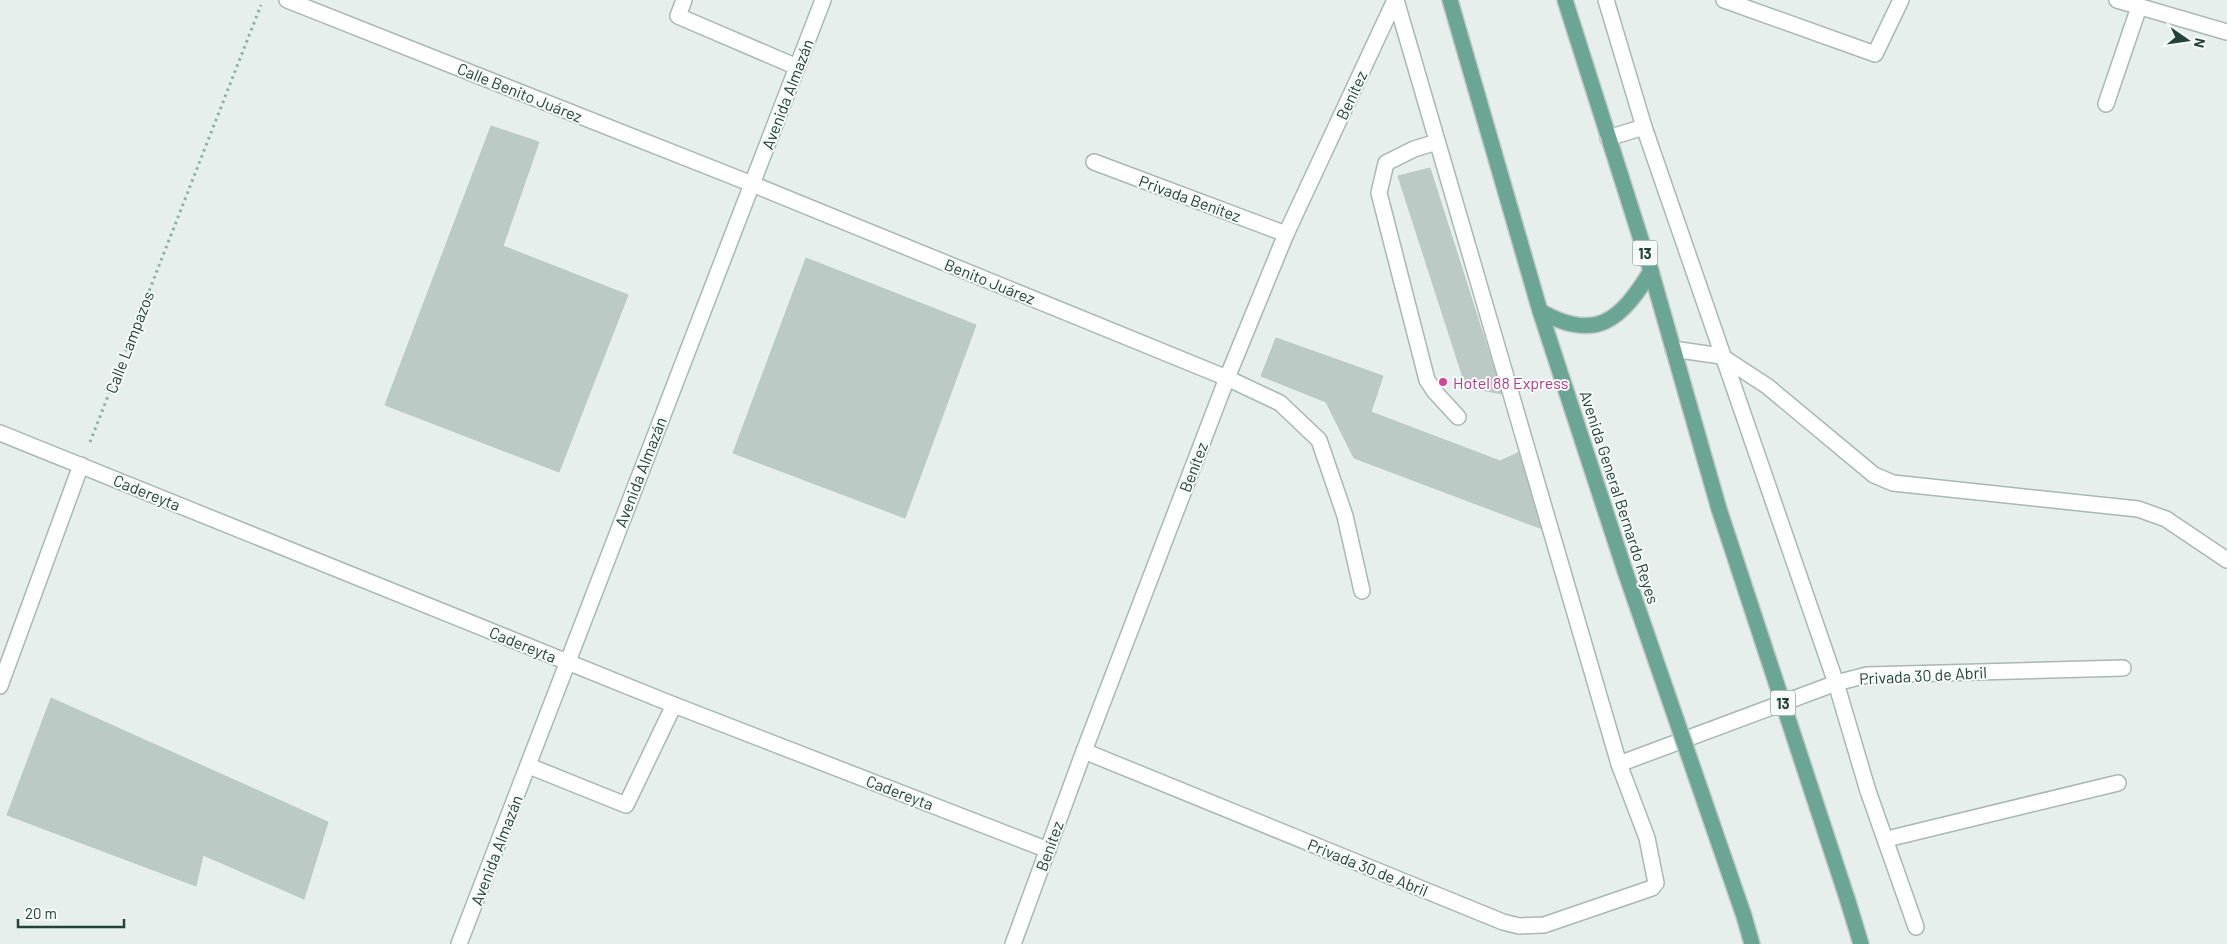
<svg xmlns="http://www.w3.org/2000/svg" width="2227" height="944" font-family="Barlow,sans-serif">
<rect width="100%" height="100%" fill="#e6efeb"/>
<!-- building -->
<g fill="#bbcac4" stroke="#b8c9c2">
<polygon points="491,126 539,142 503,246 628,295 559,472 385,405"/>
<polygon points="1430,168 1502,394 1466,387 1398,176"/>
<polygon points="806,258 976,325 905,518 733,453"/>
<polygon points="1276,338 1383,376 1371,412 1500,461 1520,452 1545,530 1354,458 1326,402 1261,376"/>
<polygon points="51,698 328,822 304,899 203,855 196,886 7,815"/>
</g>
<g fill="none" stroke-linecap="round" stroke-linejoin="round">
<defs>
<g id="service">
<polyline points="684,0 678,16 797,67"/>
<polyline points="1437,142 1414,149 1386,163 1379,193 1427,380 1435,392 1458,417"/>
<polyline points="1673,349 1721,356 1767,386 1874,475 1893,483 2138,509 2166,519 2227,560"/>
<polyline points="1227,378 1280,403 1319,440 1345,516 1362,591"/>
<polyline points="529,766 626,805 674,705"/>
</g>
<g id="minor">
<polyline points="287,0 752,184 1227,378"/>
<polyline points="1606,0 1644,127 1836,683 1868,791 1916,927"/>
<polyline points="1724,0 1875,54 1901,0"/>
<polyline points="2117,0 2227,32"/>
<polyline points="2106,104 2139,7"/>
<polyline points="1608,138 1644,127"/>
<polyline points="1094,162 1286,234"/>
<polyline points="0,433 674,705 1048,850"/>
<polyline points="0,686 81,465"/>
<polyline points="1084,751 1503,922 1519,926 1544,925 1652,888 1656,883 1647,838 1619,764 1396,0"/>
<polyline points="1619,764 1836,683 1867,675 2123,668"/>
<polyline points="1887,839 2118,783"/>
<polyline points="1013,944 1084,751 1227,378 1286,234 1395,0"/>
</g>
<polyline id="secondary" points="459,944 823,0"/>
<g id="primary">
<polyline points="1450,0 1540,311 1625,571"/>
<polyline points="1565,0 1651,271 1719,509"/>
<path d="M1540 311C1596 343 1621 320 1651 271"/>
<polyline points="1847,898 1861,944"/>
<polyline points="1744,916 1752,944"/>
</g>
</defs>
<!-- service casing -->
<use href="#service" stroke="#a8b8b2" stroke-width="18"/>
<!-- minor casing -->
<use href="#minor" stroke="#a8b8b2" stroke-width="18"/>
<!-- secondary casing -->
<use href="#secondary" stroke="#a4bbb3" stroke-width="18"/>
<!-- primary casing -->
<use href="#primary" stroke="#c2cac8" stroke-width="18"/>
<!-- path -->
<polyline stroke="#86b3a5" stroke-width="3" stroke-dasharray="2.5 4" stroke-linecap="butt" points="90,442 261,5"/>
<!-- service -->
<use href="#service" stroke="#fff" stroke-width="15"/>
<!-- minor -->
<use href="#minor" stroke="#fff" stroke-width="15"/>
<!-- secondary -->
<use href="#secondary" stroke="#fff" stroke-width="15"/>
<!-- primary -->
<use href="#primary" stroke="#6aa596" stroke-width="15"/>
<defs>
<g id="primary-bridge">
<polyline points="1719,509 1847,898"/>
<polyline points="1625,571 1744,916"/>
</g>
</defs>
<!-- primary-bridge casing -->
<use href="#primary-bridge" stroke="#c2cac8" stroke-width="18" stroke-linecap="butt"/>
<!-- primary-bridge -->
<use href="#primary-bridge" stroke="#6aa596" stroke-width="15"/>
</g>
<!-- markers -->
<circle fill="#d1479c" stroke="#f7fbf9" stroke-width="2" cx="1443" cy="382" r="5"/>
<g text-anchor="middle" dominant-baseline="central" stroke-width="4" stroke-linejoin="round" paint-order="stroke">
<!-- shield labels -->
<g fill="#f7fbf9" stroke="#637a73" stroke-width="1">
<rect x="1632.5" y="240.5" width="25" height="25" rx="4"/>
<rect x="1770.5" y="690.5" width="25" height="25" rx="4"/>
</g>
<g font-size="15" font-weight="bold" fill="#24423a">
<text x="1645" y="253">13</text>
<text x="1783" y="703">13</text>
</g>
<!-- street labels -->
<g font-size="16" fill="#24423a" stroke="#f7fbf9">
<text transform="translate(520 92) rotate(22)">Calle Benito Juárez</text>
<text transform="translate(787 94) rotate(-69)">Avenida Almazán</text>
<text transform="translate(1351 95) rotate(-65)">Benítez</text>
<text transform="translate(1190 198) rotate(20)">Privada Benítez</text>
<text transform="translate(990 281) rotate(22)">Benito Juárez</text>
<text transform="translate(129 342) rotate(-69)">Calle Lampazos</text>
<text transform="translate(1193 467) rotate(-69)">Benítez</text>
<text transform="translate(640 472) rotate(-69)">Avenida Almazán</text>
<text transform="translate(147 492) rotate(22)">Cadereyta</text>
<text transform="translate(1620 497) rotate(72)">Avenida General Bernardo Reyes</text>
<text transform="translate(523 644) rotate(22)">Cadereyta</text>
<text transform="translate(1923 675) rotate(-3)">Privada 30 de Abril</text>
<text transform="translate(900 792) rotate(21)">Cadereyta</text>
<text transform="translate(1049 846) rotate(-70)">Benítez</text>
<text transform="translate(496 850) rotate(-69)">Avenida Almazán</text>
<text transform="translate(1368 867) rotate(22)">Privada 30 de Abril</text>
</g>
<!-- hotel labels -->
<g font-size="16" fill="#b23c85" stroke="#f7fbf9" text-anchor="start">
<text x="1453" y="382">Hotel 88 Express</text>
</g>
</g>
<!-- north arrow -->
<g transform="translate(2187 40) rotate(103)" stroke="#f7fbf9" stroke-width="4" paint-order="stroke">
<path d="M0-4L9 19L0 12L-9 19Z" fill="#24423a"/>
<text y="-8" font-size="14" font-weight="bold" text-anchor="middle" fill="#24423a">N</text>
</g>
<!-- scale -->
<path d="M18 919v8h106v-8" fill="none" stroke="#24423a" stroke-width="2.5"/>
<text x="25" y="919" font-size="15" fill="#24423a" stroke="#f7fbf9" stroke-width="4" paint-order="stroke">20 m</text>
</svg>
